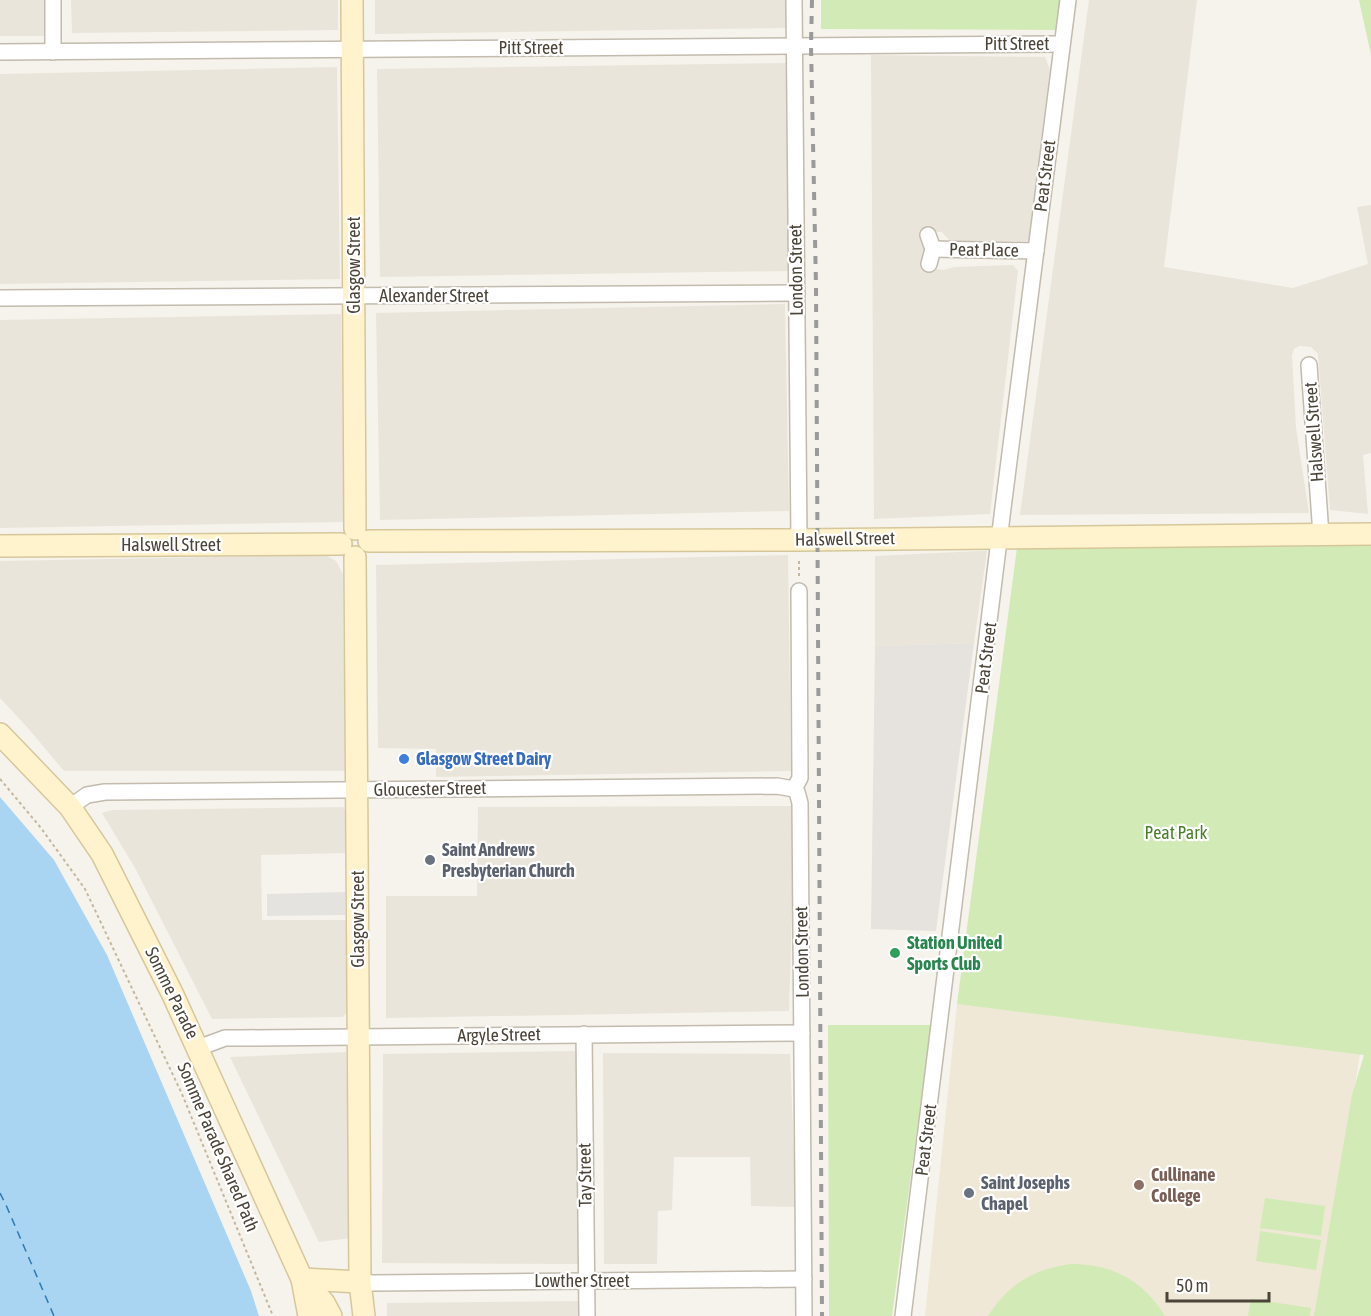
<svg xmlns="http://www.w3.org/2000/svg" width="1371" height="1316" viewBox="0 0 1371 1316" font-family="'Asap Condensed',sans-serif">
<rect width="100%" height="100%" fill="#f6f3ec"/>
<g fill="#eae5da">
<rect x="0" y="0" width="48" height="36"/>
<path d="M71 0H338V30L72 33Z"/>
<path d="M375 0H786L787 28 375 34Z"/>
<path d="M1089 0H1197L1164 267 1293 288 1368 264 1357 207 1371 205V453L1363 455 1368 514 1330 510 1318 354 1311 347 1299 346 1294 349 1292 355 1296 428 1309 513 1020 515Z"/>
<path d="M871 55 1045 57 1050 70 1029 241H950L942 232H928L929 268 944 270 954 267 1013 265 1018 271 990 514 874 519Z"/>
<path d="M787 63 789 271 380 277 377 69Z"/>
<path d="M337 67 340 279 0 284V74Z"/>
<path d="M785 304 789 511 380 520 376 313Z"/>
<path d="M341 314 344 522 0 528V320Z"/>
<path d="M979 551H987L974 643 875 646V556Z"/>
<path d="M325 555 336 561 343 574 345 771H64L27 727 0 698V561Z"/>
<path d="M788 555 791 771 436 777V749L378 748 376 565Z"/>
<path d="M795 806 789 1011 386 1018V896H477L478 807Z"/>
<path d="M343 807 347 814V853L261 855 262 920H347L346 1013 343 1017 212 1019 135 868 102 813 112 810Z"/>
<path d="M578 1051 580 1264 382 1263 383 1054Z"/>
<path d="M346 1052 351 1238 319 1242 230 1057Z"/>
<path d="M603 1053 790 1054 796 1207 751 1206 750 1157H674L672 1210 658 1211 657 1264H604Z"/>
<path d="M578 1301V1316H387V1303Z"/>
</g>
<path fill="#e6e2dd" d="M974 643 936 931 871 929 875 646Z"/>
<path fill="#efe8d6" d="M957 1004 1360 1054 1318 1316H925Z"/>
<g fill="#d2eab5">
<path d="M821 0H1062L1059 30 821 29Z"/>
<path d="M1359 0H1371V55Z"/>
<path d="M1371 538V1316H1314L1352 1095 1364 1055 957 1004 1018 540Z"/>
<path d="M828 1025H931L892 1316H829Z"/>
<path d="M1265 1198 1325 1206 1321 1236 1260 1228Z"/>
<path d="M1260 1231 1321 1240 1316 1270 1256 1261Z"/>
<path d="M1071 1264C1112 1264 1143 1280 1165 1316H988C1009 1284 1033 1269 1071 1264Z"/>
<path d="M1251 1299 1311 1308 1310 1316H1248Z"/>
</g>
<path fill="#e5e3e0" d="M345 892V915L267 916V894Z"/>
<path fill="#a9d4f2" d="M0 797 54 860 107 955 251 1291 259 1316H0Z"/>
<g fill="none" stroke-linecap="round" stroke-linejoin="round">
<path stroke="#2e7ab2" stroke-width="1.5" stroke-dasharray="8 6" stroke-linecap="butt" d="M0 1193 6 1205 54 1316"/>
<defs>
<g id="street">
<path d="M53 0V52"/>
<path d="M794 0 799 540"/>
<path d="M0 52 1062 44"/>
<path d="M928 235 933 249 929 264"/>
<path d="M933 249 1036 251"/>
<path d="M0 298 797 293"/>
<path d="M1309 365 1321 535"/>
<path d="M794 789 797 792 800 803 804 1316"/>
<path d="M794 789 800 778 799 591"/>
<path d="M70 807 87 795 105 792 777 786 794 789"/>
<path d="M584 1034 587 1316"/>
<path d="M198 1048 225 1038H242L802 1033"/>
<path d="M360 1282 373 1283 804 1279"/>
<path d="M903 1316 1003 508 1068 0"/>
</g>
<g id="secondary">
<path d="M352 0 355 529"/>
<path d="M369 541 799 540 1371 534"/>
<path d="M0 546 341 544"/>
<path d="M355 557 360 1282 364 1316"/>
<path d="M0 734 70 807 102 854 173 995 302 1279 309 1316"/>
<path d="M302 1279 360 1282"/>
<path d="M303 1279 324 1303 331 1316"/>
</g>
</defs>
<use href="#street" stroke="#c2bbae" stroke-width="18"/>
<use href="#secondary" stroke="#d6c79b" stroke-width="24"/>
<g stroke="#c4b79f" stroke-width="2" stroke-dasharray="3 3" stroke-linecap="butt">
<path d="M799 576V558"/>
<path d="M0 779 41 828 85 889 182 1094 273 1316"/>
</g>
<use href="#street" stroke="#fff" stroke-width="15"/>
<use href="#secondary" stroke="#fff3cd" stroke-width="21"/>
<path stroke="#9a9a9a" stroke-width="4" stroke-dasharray="8 8" stroke-linecap="butt" d="M812 0 811 45 816 286 822 1316"/>
</g>
<circle fill="#3f7fe0" stroke="#fff" stroke-width="2" cx="404" cy="759" r="6"/>
<g fill="#6b7280" stroke="#fff" stroke-width="2">
<circle cx="430" cy="860" r="6"/>
<circle cx="969" cy="1193" r="6"/>
</g>
<circle fill="#2e9e5b" stroke="#fff" stroke-width="2" cx="895" cy="953" r="6"/>
<circle fill="#8d6e63" stroke="#fff" stroke-width="2" cx="1139" cy="1185" r="6"/>
<g text-anchor="middle" stroke-width="4.5" stroke-linejoin="round" paint-order="stroke">
<g font-size="18" fill="#4b4439" stroke="#fff">
<text x="1017" y="50">Pitt Street</text>
<text x="531" y="54">Pitt Street</text>
<text transform="translate(1045 176) rotate(-83)" y="6">Peat Street</text>
<text transform="translate(984 250) rotate(1)" y="6">Peat Place</text>
<text transform="translate(354 265) rotate(-90)" y="6">Glasgow Street</text>
<text transform="translate(796 270) rotate(-91)" y="6">London Street</text>
<text x="434" y="302">Alexander Street</text>
<text transform="translate(1314 432) rotate(-94)" y="6">Halswell Street</text>
<text transform="translate(845 539) rotate(-1)" y="6">Halswell Street</text>
<text x="171" y="551">Halswell Street</text>
<text transform="translate(986 658) rotate(-83)" y="6">Peat Street</text>
<text transform="translate(430 789) rotate(-1)" y="6">Gloucester Street</text>
<text transform="translate(358 919) rotate(-90)" y="6">Glasgow Street</text>
<text transform="translate(802 952) rotate(-91)" y="6">London Street</text>
<text transform="translate(172 993) rotate(64)" y="6">Somme Parade</text>
<text transform="translate(499 1035) rotate(-1)" y="6">Argyle Street</text>
<text transform="translate(926 1140) rotate(-83)" y="6">Peat Street</text>
<text transform="translate(218 1147) rotate(67)" y="6">Somme Parade Shared Path</text>
<text transform="translate(585 1175) rotate(-91)" y="6">Tay Street</text>
<text x="582" y="1287">Lowther Street</text>
</g>
<g font-size="18" font-weight="bold" fill="#366cbe" stroke="#fff" text-anchor="start">
<text x="416" y="765">Glasgow Street Dairy</text>
</g>
<g font-size="18" fill="#4a7f2a" stroke="#fff">
<text x="1176" y="839">Peat Park</text>
</g>
<g font-size="18" font-weight="bold" fill="#5b616d" stroke="#fff" text-anchor="start">
<text x="442" y="856">Saint Andrews<tspan x="442" dy="21">Presbyterian Church</tspan></text>
<text x="981" y="1189">Saint Josephs<tspan x="981" dy="21">Chapel</tspan></text>
</g>
<g font-size="18" font-weight="bold" fill="#27864d" stroke="#fff" text-anchor="start">
<text x="907" y="949">Station United<tspan x="907" dy="21">Sports Club</tspan></text>
</g>
<g font-size="18" font-weight="bold" fill="#785e54" stroke="#fff" text-anchor="start">
<text x="1151" y="1181">Cullinane<tspan x="1151" dy="21">College</tspan></text>
</g>
</g>
<path d="M1167 1292v9h102v-9" fill="none" stroke="#4b4439" stroke-width="3"/>
<text x="1176" y="1292" font-size="18" fill="#4b4439" stroke="#ffffff" stroke-width="4.5" paint-order="stroke">50 m</text>
</svg>
